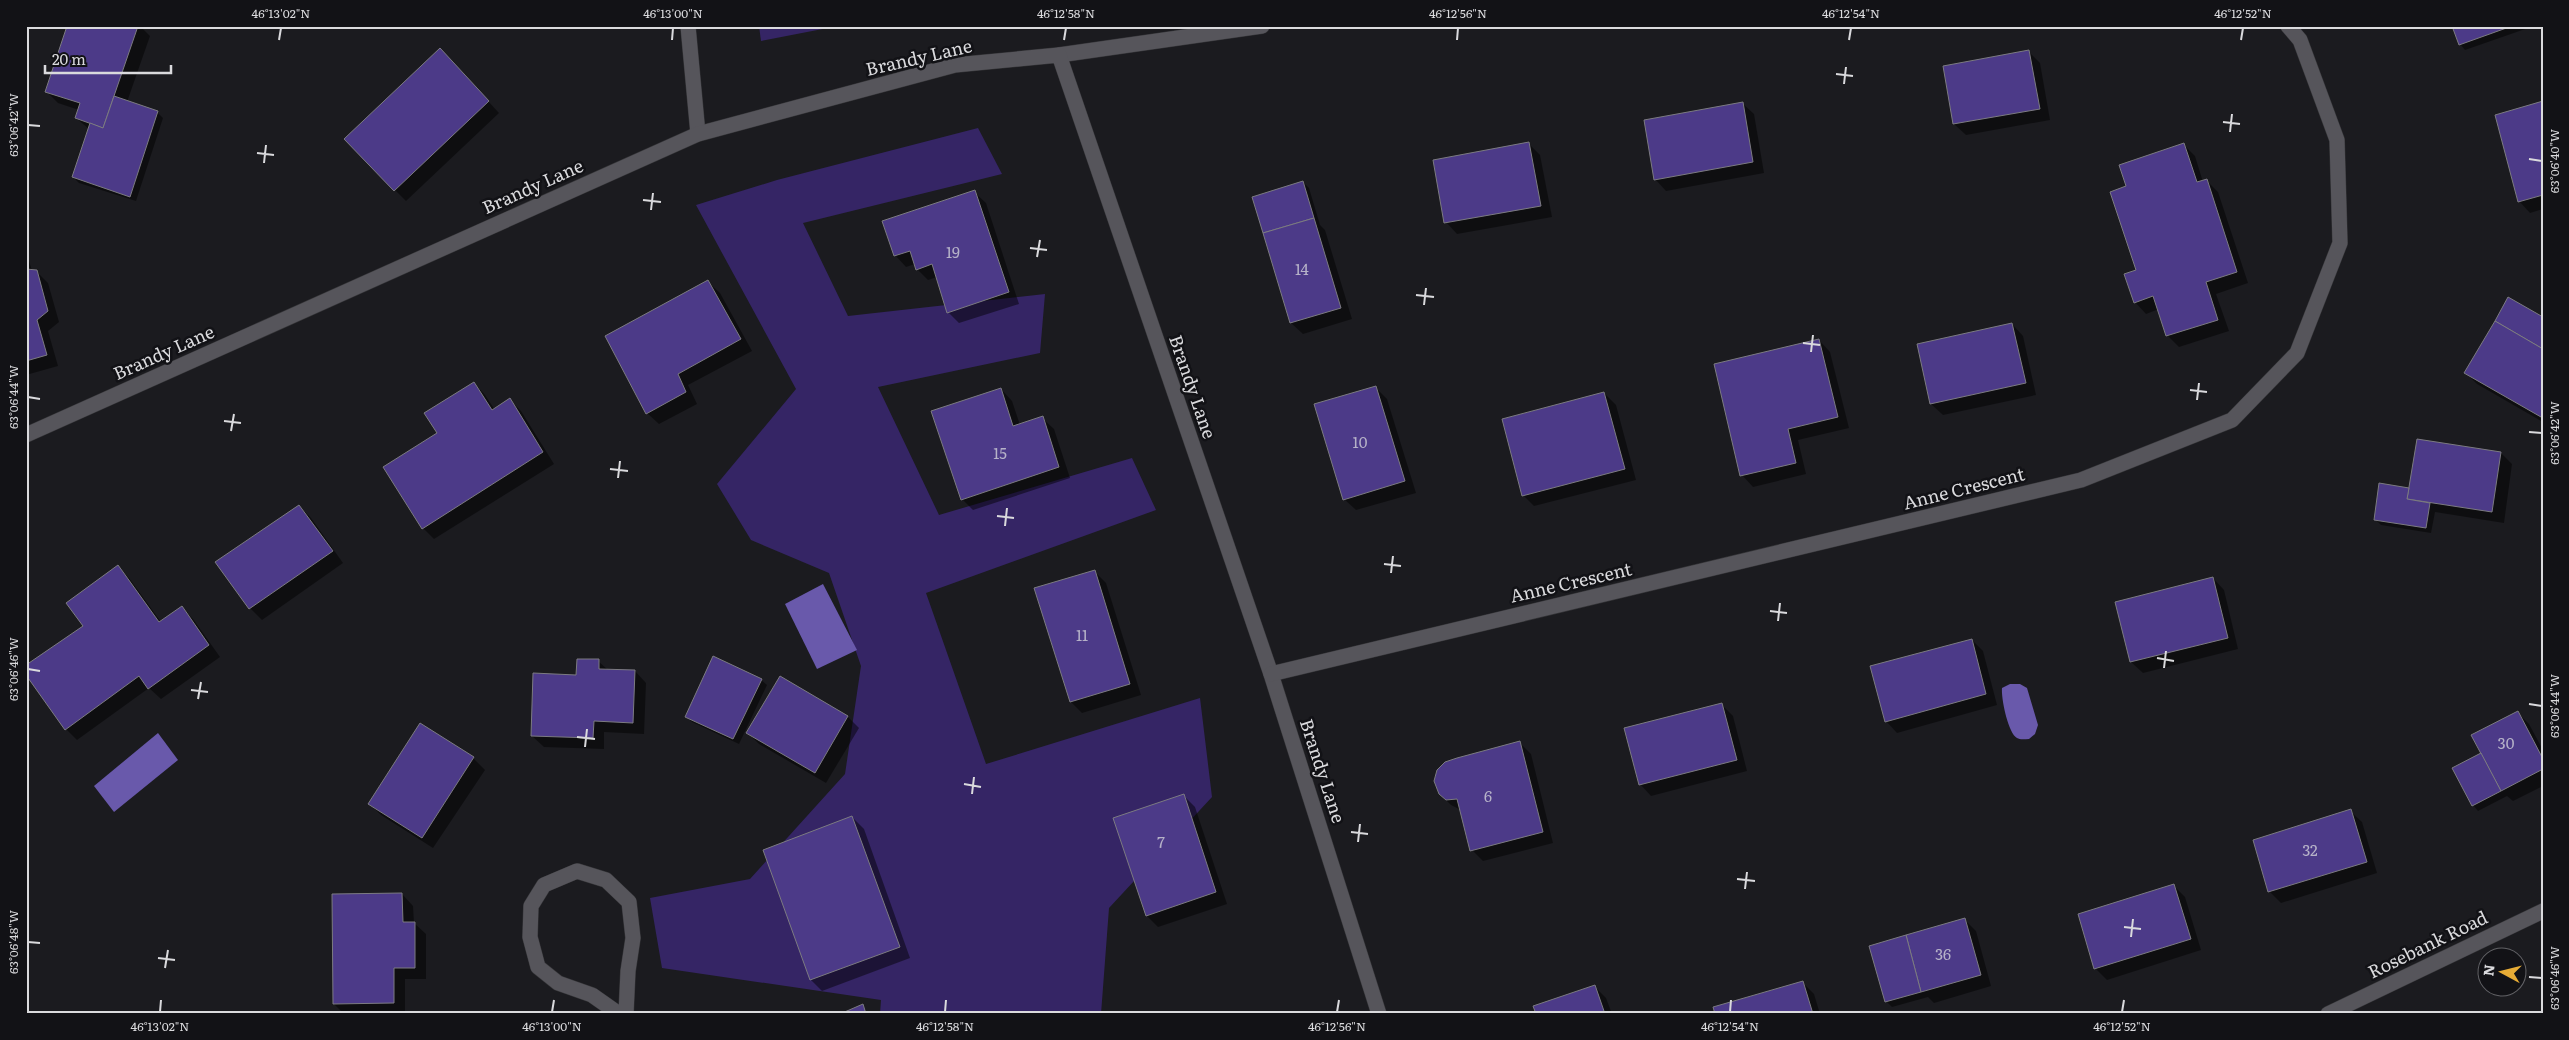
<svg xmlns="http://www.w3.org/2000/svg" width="2569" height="1040" viewBox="0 0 2569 1040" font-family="Literata,serif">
<rect width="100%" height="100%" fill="#1b1b1f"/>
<g fill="#352565">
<path d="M759 26H838L761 41Z"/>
<path d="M978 128 1002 174 803 223 848 316 1045 294 1040 353 878 387 939 515 1132 458 1156 510 926 593 986 764 1200 698 1212 797 1109 908 1101 1014H880L881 1000 662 968 650 898 750 879 845 774 861 666 829 573 751 540 717 484 796 389 696 205 777 180Z"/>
</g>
<g fill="#6959ab">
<path d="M823 584 857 650 817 669 785 604Z"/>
<path d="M2010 684H2020L2027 688 2038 725 2035 734 2029 739C2025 739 2020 740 2017 738 2008 733 2001 698 2002 688Z"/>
<path d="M158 733 178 760 114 812 94 786Z"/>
</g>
<g fill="#0007">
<path d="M68 26H140L150 36 127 102 158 113 163 118 136 201 79 183 73 177 89 129 76 118 79 110 58 103 46 91Z"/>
<path d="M2453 26H2531V27L2465 50 2460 44Z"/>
<path d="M2029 52 2040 63 2050 120 1966 135 1954 124 1944 67Z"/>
<path d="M451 61 499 113 406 201 395 190Z"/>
<path d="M2543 102V209L2530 213 2519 201Z"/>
<path d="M1742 103 1754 114 1764 173 1666 191 1655 179Z"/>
<path d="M1529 144 1540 155 1552 217 1457 234 1446 222Z"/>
<path d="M2184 145 2195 156 2203 182 2207 181 2218 192 2248 283 2216 294 2229 331 2179 347 2168 336 2159 309 2146 314 2135 302 2137 271 2128 187Z"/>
<path d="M1303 182 1309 188 1320 225 1325 230 1352 319 1303 334 1291 323 1254 198Z"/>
<path d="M974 192 986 203 1019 304 959 323 948 312 937 277 928 280 917 269 915 264 906 267 895 255Z"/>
<path d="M26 251 32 271H36L48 283 59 322 48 331 58 366 26 375Z"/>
<path d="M708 282 720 293 752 351 688 385 697 404 659 424 647 413Z"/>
<path d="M2543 319V422L2477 384 2466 373Z"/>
<path d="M2012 324 2023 336 2036 395 1943 415 1931 404 1918 345Z"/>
<path d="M1819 340 1830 352 1849 428 1798 440 1806 474 1753 487 1742 475Z"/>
<path d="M474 383 485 395 495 410 510 400 521 411 554 464 434 539 423 528 439 433Z"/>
<path d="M1375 387 1387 399 1416 493 1356 510 1344 499Z"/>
<path d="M1001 389 1012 401 1020 425 1042 418 1054 429 1070 478 973 510 962 499Z"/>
<path d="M1604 393 1616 405 1636 480 1534 506 1523 495Z"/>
<path d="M2501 453 2512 464 2504 523 2435 512 2431 533 2381 525 2376 520 2410 489Z"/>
<path d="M299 506 311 518 343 563 262 620 250 608 217 562Z"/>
<path d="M118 567 129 578 161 622 182 608 193 619 220 657 161 699 149 688 77 740 66 729 84 626Z"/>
<path d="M1095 572 1106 583 1141 695 1082 713 1071 702 1036 589Z"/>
<path d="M2213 578 2224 590 2238 649 2143 673 2131 662 2116 603Z"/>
<path d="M1972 640 1983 651 1997 705 1897 733 1886 721Z"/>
<path d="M598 661 608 670 635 671 646 683 644 734 604 732V749L544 747 532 736 577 676Z"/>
<path d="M780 677 848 717 859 728 826 783 759 744 748 733Z"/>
<path d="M761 680 767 685 739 744 692 722 687 717Z"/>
<path d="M1721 704 1733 716 1747 771 1651 796 1640 784Z"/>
<path d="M2518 713 2529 724 2543 750V786L2513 801 2507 796 2478 811 2473 805Z"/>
<path d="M421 724 473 758 485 770 433 848 381 815 370 804Z"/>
<path d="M1520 743 1531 754 1553 843 1483 861 1472 850 1461 810 1451 805 1440 794Z"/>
<path d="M1184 796 1195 807 1227 904 1158 927 1147 916Z"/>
<path d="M2350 811 2362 822 2377 873 2281 903 2270 892 2255 841Z"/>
<path d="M852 817 864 829 910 958 822 991 811 980Z"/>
<path d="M2174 886 2185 897 2201 950 2107 980 2096 969 2079 915Z"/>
<path d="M402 894 413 906 414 923 426 934V979H405V1014H344L334 1004Z"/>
<path d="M1965 920 1976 931 1991 986 1934 1003 1928 997 1892 1007 1886 1001Z"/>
<path d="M1803 983 1814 994 1820 1014H1716Z"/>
<path d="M1595 987 1606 998 1612 1014H1537Z"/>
</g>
<g fill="#4c3a88" stroke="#7c7b81">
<path d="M67 26H138L103 128 75 118 80 103 45 92Z"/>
<path d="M2452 26H2512L2459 45Z"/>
<path d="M440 48 489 101 394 191 344 139Z"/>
<path d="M2029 50 2040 109 1953 124 1943 66Z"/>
<path d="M114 96 158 111 130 197 72 177 90 123 103 128Z"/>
<path d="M2543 101V195L2518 202 2495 115Z"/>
<path d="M1743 102 1753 162 1654 180 1644 120Z"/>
<path d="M1529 142 1541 206 1444 223 1433 160Z"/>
<path d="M2184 143 2197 182 2207 179 2237 272 2206 282 2218 320 2166 336 2153 296 2134 303 2124 274 2136 270 2110 192 2126 186 2119 165Z"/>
<path d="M1303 181 1314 218 1263 233 1252 197Z"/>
<path d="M975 190 1009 292 947 313 932 264 916 270 910 251 894 256 882 221Z"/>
<path d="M1314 218 1341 308 1290 323 1263 233Z"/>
<path d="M26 269 37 270 48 311 37 320 47 355 26 361Z"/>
<path d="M708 280 741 339 678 374 686 392 646 414 605 336Z"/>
<path d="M2508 297 2543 317V349L2495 321Z"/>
<path d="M2495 321 2543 349V414L2541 417 2464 373Z"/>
<path d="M2012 323 2026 383 1930 404 1917 344Z"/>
<path d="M1819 339 1838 417 1788 429 1796 463 1740 476 1714 364Z"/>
<path d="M474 382 492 410 510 398 543 452 422 529 383 467 437 433 424 413Z"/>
<path d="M1376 386 1405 481 1343 500 1314 404Z"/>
<path d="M1001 388 1013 426 1043 416 1059 467 961 500 931 411Z"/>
<path d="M1604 392 1625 469 1522 496 1502 419Z"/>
<path d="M2417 439 2501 452 2492 512 2407 499Z"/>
<path d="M2379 483 2409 488 2407 499 2430 503 2426 528 2374 520Z"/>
<path d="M299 505 333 551 249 609 215 562Z"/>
<path d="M118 565 159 622 182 606 209 645 148 689 139 676 65 730 26 675V665L83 626 66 603Z"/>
<path d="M1095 570 1130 684 1070 702 1034 588Z"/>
<path d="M2213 577 2228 638 2130 662 2115 602Z"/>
<path d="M1972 639 1986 694 1885 722 1870 666Z"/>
<path d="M713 656 762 679 733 739 685 717Z"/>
<path d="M577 659H599V669L635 670 633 723 594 721 593 738 531 736 533 673 576 675Z"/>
<path d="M780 676 848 716 815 773 746 733Z"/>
<path d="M1722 703 1737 760 1639 785 1624 728Z"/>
<path d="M2518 711 2543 759V769L2501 791 2471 735Z"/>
<path d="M420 723 474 757 422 838 368 804Z"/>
<path d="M1520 741 1543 832 1470 851 1457 799 1446 800 1439 794 1434 781 1437 770 1445 762 1457 758Z"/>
<path d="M2481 753 2501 791 2472 806 2452 768Z"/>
<path d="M1184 794 1216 892 1146 916 1113 818Z"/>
<path d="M2351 809 2367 862 2268 892 2253 840Z"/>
<path d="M852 816 900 947 810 980 763 850Z"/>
<path d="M2174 884 2191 939 2094 969 2078 914Z"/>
<path d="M402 893 403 922H415V968H394V1003L333 1004 332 894Z"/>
<path d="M1965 918 1981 975 1921 992 1906 935Z"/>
<path d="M1906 935 1921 992 1885 1002 1869 946Z"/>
<path d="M1803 981 1813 1014H1715L1713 1007Z"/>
<path d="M1595 985 1605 1014H1536L1533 1006Z"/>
<path d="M863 1004 866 1014H840Z"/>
</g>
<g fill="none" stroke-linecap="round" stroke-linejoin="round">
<defs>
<g id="street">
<path d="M688 26 698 134"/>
<path d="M1059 55 1262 26"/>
<path d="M26 435 698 134 955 65 1059 55 1271 674 1379 1014"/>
<path d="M1271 674 2081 480 2232 420 2297 353 2340 243 2337 140 2300 40 2288 26"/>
<path d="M619 1014 592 995 558 983 538 967 530 937 531 906 544 885 577 871 606 880 629 902 633 938 628 971 626 1014"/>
<path d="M2328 1014 2543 911"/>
</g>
</defs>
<use href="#street" stroke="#353538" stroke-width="16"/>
<use href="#street" stroke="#56555b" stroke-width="15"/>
</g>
<path fill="none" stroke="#dadadd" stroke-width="2" d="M279 40 281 28M672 40 673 28M1064 40 1066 28M1457 40 1458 28M1849 40 1851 28M2241 40 2243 28M1836 74 1853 76M1844 84 1846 67M2223 122 2240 124M28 125 40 126M2230 132 2232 114M257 153 274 155M2529 159 2542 161M264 163 266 145M643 200 661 202M651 210 653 193M1030 248 1047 250M1037 257 1040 240M1416 295 1434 297M1424 305 1426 288M1803 343 1820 345M1811 352 1813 335M2190 390 2207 392M28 397 40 399M2197 400 2199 383M224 421 241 423M231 431 234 414M2529 432 2542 433M610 469 628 471M618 478 620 461M997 516 1014 518M1005 526 1007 508M1384 564 1401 566M1391 573 1393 556M1770 611 1787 613M1778 621 1780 603M2157 658 2174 661M2164 668 2166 651M28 669 40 671M191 690 208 692M198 699 201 682M2529 704 2542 706M577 737 595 739M585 747 587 729M964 784 981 787M972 794 974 777M1351 832 1368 834M1358 842 1360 824M1737 879 1755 881M1745 889 1747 872M2124 927 2141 929M2131 937 2133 919M28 942 40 943M158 958 175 960M165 968 168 950M2529 977 2542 978M160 1012 161 1000M552 1012 554 1000M945 1012 946 1000M1337 1012 1339 1000M1730 1012 1731 1000M2122 1012 2124 1000"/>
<g text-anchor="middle" stroke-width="5" stroke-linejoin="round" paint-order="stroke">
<g font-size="15" fill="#b6b2c8">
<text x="953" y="258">19</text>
<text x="1302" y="275">14</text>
<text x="1360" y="448">10</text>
<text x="1000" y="459">15</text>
<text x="1082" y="641">11</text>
<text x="2506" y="749">30</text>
<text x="1488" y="802">6</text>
<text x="1161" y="848">7</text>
<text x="2310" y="856">32</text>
<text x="1943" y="960">36</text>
</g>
<g font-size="18" fill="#dadadd" stroke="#121216">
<text transform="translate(919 58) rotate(-13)" y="6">Brandy Lane</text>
<text transform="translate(533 187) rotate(-24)" y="6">Brandy Lane</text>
<text transform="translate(164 353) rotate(-24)" y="6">Brandy Lane</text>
<text transform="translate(1192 387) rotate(71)" y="6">Brandy Lane</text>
<text transform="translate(1964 489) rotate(-14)" y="6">Anne Crescent</text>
<text transform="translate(1571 583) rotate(-13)" y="6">Anne Crescent</text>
<text transform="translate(1322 771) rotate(72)" y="6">Brandy Lane</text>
<text transform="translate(2428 945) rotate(-26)" y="6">Rosebank Road</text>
</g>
</g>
<rect width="2569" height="1040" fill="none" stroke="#121216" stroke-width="55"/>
<g transform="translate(2502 972) rotate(277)"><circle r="24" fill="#121216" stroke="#626266"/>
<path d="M0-4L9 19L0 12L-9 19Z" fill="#e7ac36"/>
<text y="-8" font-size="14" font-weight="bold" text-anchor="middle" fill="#dadadd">N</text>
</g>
<path d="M45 65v8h126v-8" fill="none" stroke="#dadadd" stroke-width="2.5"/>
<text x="52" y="65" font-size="15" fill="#dadadd" stroke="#121216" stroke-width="4" paint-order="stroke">20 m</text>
<rect x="28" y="28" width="2514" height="984" fill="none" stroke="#dadadd" stroke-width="2"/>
<g font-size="12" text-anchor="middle" fill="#dadadd">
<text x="281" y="18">46°13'02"N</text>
<text x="673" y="18">46°13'00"N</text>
<text x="1066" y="18">46°12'58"N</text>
<text x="1458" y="18">46°12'56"N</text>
<text x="1851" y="18">46°12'54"N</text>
<text x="2243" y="18">46°12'52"N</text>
<text transform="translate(14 125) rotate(-90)" y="4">63°06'42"W</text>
<text transform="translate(2555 161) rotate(-90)" y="4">63°06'40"W</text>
<text transform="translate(14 397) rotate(-90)" y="4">63°06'44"W</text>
<text transform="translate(2555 433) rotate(-90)" y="4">63°06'42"W</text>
<text transform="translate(14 669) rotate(-90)" y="4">63°06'46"W</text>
<text transform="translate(2555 706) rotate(-90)" y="4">63°06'44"W</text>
<text transform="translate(14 942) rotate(-90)" y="4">63°06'48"W</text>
<text transform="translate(2555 978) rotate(-90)" y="4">63°06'46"W</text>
<text x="160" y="1031">46°13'02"N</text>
<text x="552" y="1031">46°13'00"N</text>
<text x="945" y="1031">46°12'58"N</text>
<text x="1337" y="1031">46°12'56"N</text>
<text x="1730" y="1031">46°12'54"N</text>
<text x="2122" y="1031">46°12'52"N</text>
</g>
</svg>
